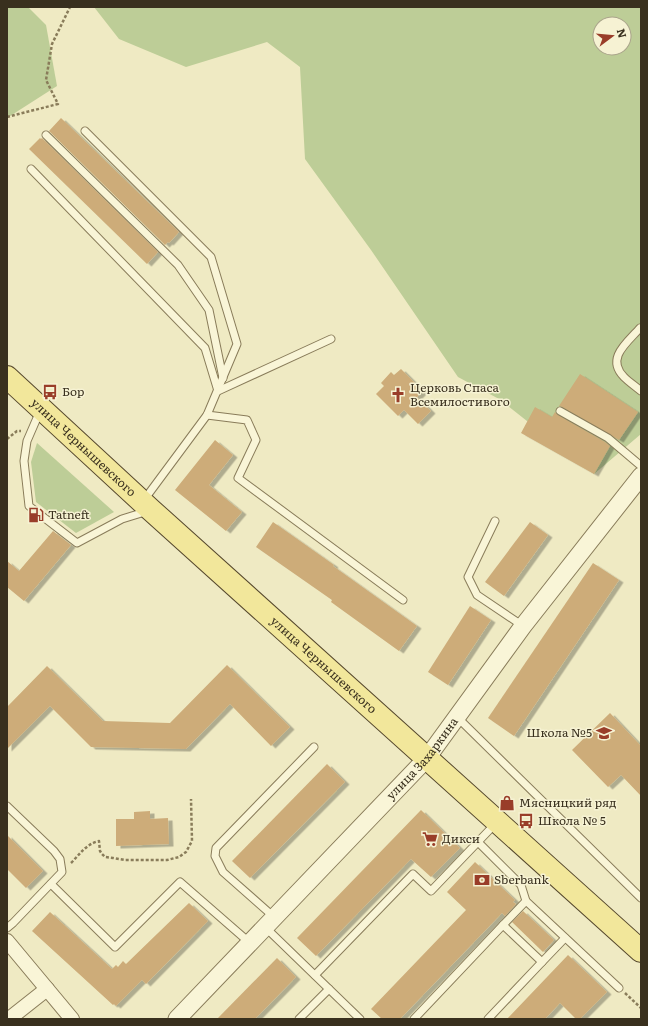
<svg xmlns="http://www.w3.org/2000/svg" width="648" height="1026" viewBox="0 0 648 1026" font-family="Literata,serif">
<defs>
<filter id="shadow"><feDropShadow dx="4.5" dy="2.5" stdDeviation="0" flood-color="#0004"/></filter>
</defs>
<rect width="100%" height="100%" fill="#efeac3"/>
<g fill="#bdcd97" fill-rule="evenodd">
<path d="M7 7H28L46 25 57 86 7 118Z"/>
<path d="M94 7H641V434L594 474 499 399 458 377 371 250 305 159 300 67 267 42 186 67 119 39ZM600 24H624V48H600Z"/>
<path d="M37 443 114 512 76 533 36 502 31 462Z"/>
</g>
<g fill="#cdac79" filter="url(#shadow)">
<path d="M61 118 179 232 169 243 168 242 165 245 49 131Z"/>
<path d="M40 138 41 139 42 138 158 252 147 264 29 149Z"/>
<path d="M401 369 423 391 417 397 431 411 418 424 404 410 398 416 376 394 384 386 381 383 391 372 394 375Z"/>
<path d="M580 374 638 412 619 440 562 407 559 406Z"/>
<path d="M535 407 552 417 555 412 558 415 605 442 610 446 594 474 521 433Z"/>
<path d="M215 440 233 455 209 485 242 512 226 531 175 490Z"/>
<path d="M273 522 334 565 333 566 417 626 399 651 331 602 332 600 256 547Z"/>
<path d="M530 522 548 535 504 596 485 582Z"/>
<path d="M53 531 71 545 24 601 7 587V561L19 571Z"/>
<path d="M593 563 619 580 514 736 488 718Z"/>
<path d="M470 606 491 620 448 685 428 672Z"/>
<path d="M227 665 290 727 271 746 230 704 186 749 91 747 50 706 7 749V707L47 666 103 721 170 723Z"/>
<path d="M610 713 641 746V796L621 775 608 787 572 750Z"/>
<path d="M327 764 345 782 250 878 232 861Z"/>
<path d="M421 810 460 848 431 877 411 859 316 956 297 938Z"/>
<path d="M150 811V819L168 818 169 844 116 846V819H134V812Z"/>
<path d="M7 835 43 871 26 888 7 869Z"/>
<path d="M475 862 515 900 513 902 516 904 505 916 502 913 400 1019H382L371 1009 466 910 447 892Z"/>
<path d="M189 903 208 921 146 984 142 980 116 1006 114 1004 113 1005 32 931 50 912 112 969 116 965 118 967 123 961 126 964Z"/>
<path d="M523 911 554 940 543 952 512 922Z"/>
<path d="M568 955 607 992 580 1019H576L560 1003 545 1019H507Z"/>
<path d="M277 958 296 977 255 1019H217Z"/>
</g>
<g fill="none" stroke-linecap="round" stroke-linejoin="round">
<defs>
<g id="service">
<path d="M85 131 211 257 237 344 207 415 144 500"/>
<path d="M46 135 178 265 209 310 223 378"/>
<path d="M31 169 205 348 218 391 331 339"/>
<path d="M640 328C628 342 605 358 624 377 629 382 635 386 641 391"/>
<path d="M40 411 27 441 24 461 29 506 77 543 122 519 148 511"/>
<path d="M560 411 608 438 641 466"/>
<path d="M207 415 247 420 256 440 238 478 403 600"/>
<path d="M495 521 468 577 477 595 523 626"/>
<path d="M457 717 641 898"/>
<path d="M7 806 54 851 60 859 62 872 13 923 7 928"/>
<path d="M478 842 521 885 526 901 619 988"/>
<path d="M51 884 115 947 180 882 250 943"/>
<path d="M274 917 223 872 215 856 216 848 314 747"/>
<path d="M503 925 526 901"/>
<path d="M265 927 360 1019"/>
<path d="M542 962 565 938"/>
<path d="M315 975 413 874 431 891 496 823"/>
<path d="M299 1019 329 989"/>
<path d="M414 1019 503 925 542 962 488 1019"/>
</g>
<g id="minor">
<path d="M7 941 72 1019"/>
<path d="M9 1019 47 989"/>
</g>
<g id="tertiary">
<path id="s1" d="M177 1019 427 758 523 626 641 476"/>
</g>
<g id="primary">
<path id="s2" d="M7 377 151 510 641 951"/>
</g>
</defs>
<use href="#service" stroke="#897c5a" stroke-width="9"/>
<use href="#minor" stroke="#897c5a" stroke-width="16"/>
<use href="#tertiary" stroke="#897c5a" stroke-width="19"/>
<use href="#primary" stroke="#57492e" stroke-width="24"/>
<g stroke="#897c5a" stroke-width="2.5" stroke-dasharray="3 2" stroke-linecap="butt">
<path d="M7 117 58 104 46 80 52 44 70 7"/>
<path d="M7 439 17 431H21"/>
<path d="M71 863C80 854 86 844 99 841L100 851 102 854 105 857 113 858 125 860H167L179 857 186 852 192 841 191 799"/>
<path d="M625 993 641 1008"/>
</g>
<use href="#service" stroke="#f9f5d7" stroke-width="7"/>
<use href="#minor" stroke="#f9f5d7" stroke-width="14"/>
<use href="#tertiary" stroke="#f9f5d7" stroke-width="17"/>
<use href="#primary" stroke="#f2e79b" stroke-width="22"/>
</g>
<defs>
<symbol id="bus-bare" viewBox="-9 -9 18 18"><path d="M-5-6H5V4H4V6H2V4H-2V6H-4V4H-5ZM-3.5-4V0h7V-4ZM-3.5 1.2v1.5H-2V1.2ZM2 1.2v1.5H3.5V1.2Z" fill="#993d29" stroke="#f6f2d3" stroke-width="2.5" paint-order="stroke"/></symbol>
<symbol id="church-bare" viewBox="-9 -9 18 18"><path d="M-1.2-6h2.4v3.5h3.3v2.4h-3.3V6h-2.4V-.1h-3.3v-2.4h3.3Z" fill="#993d29" stroke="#f6f2d3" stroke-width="2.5" paint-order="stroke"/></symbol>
<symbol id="fuel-bare" viewBox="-9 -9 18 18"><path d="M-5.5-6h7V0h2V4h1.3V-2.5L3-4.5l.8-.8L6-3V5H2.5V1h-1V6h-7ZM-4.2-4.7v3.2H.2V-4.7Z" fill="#993d29" stroke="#f6f2d3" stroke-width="2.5" paint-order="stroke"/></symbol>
<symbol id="school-bare" viewBox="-9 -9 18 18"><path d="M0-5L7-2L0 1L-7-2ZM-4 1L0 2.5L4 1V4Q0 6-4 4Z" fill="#993d29" stroke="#f6f2d3" stroke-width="2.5" paint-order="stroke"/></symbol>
<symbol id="shop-bare" viewBox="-9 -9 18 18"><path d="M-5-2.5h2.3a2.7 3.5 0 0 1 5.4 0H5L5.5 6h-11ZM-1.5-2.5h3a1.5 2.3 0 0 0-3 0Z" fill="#993d29" stroke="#f6f2d3" stroke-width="2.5" paint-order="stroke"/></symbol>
<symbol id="supermarket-bare" viewBox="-9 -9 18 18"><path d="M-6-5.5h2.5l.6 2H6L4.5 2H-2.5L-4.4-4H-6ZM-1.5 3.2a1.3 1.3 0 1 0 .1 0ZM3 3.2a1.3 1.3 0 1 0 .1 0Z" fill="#993d29" stroke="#f6f2d3" stroke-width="2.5" paint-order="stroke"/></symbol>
<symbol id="bank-bare" viewBox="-9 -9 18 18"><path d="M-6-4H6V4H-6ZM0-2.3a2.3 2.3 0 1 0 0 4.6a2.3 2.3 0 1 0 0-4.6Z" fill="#993d29" stroke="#f6f2d3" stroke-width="2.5" paint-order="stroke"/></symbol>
</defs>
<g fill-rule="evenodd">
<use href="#bus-bare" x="39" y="381" width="22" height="22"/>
<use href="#church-bare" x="387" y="384" width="22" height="22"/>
<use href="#fuel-bare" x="25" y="504" width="22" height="22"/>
<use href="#school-bare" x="593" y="722" width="22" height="22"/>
<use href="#shop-bare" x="496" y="792" width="22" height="22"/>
<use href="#bus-bare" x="515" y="810" width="22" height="22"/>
<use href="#supermarket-bare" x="419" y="828" width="22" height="22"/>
<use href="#bank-bare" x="471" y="869" width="22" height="22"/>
</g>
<g text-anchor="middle" stroke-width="3" stroke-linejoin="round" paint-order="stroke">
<g font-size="12" fill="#39301e" stroke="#f6f2d3" text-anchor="start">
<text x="410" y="392">Церковь Спаса<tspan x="410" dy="14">Всемилостивого</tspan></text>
<text x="62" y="396">Бор</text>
<text x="48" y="519">Tatneft</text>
<text x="592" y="737" text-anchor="end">Школа №5</text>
<text x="519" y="807">Мясницкий ряд</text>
<text x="538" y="825">Школа № 5</text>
<text x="442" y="843">Дикси</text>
<text x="494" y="884">Sberbank</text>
</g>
<g font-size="12" fill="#39301e" stroke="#f6f2d3">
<text dy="4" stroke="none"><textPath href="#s2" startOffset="104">улица Чернышевского</textPath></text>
<text dy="4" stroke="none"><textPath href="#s2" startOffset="428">улица Чернышевского</textPath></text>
<text dy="4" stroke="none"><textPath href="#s1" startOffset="358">улица Захаркина</textPath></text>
</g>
</g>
<rect width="648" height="1026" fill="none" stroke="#39301e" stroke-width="16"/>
<g transform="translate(612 36) rotate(74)"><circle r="19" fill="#f6f2d3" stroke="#aaa48b"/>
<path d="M0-3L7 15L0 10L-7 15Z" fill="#993d29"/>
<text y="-6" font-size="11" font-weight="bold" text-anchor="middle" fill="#39301e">N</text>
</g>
</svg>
